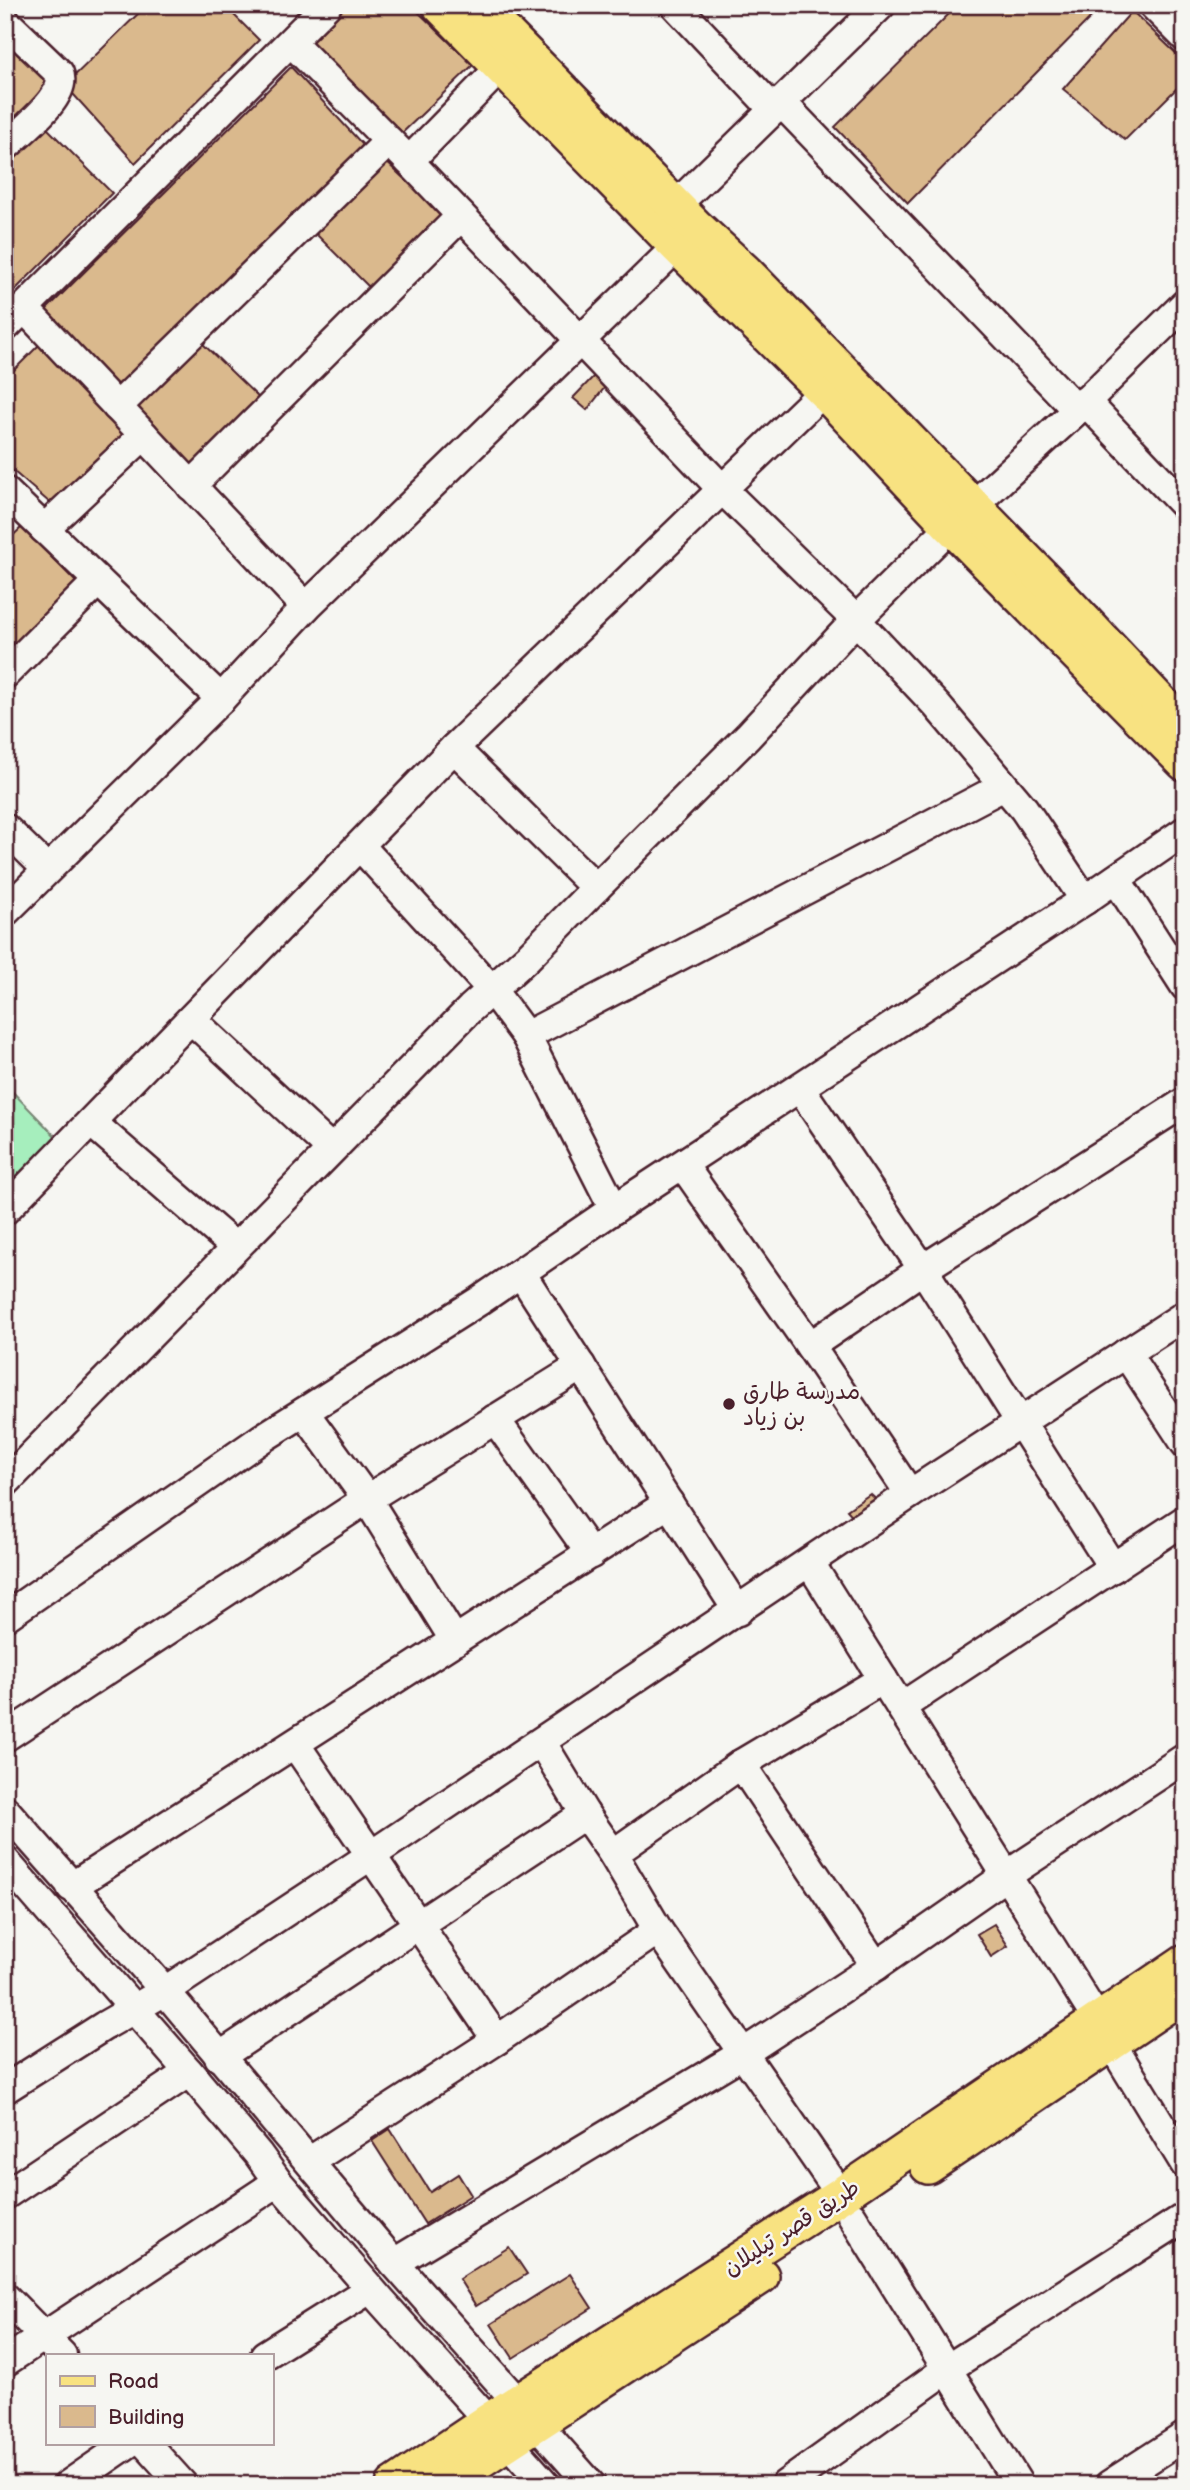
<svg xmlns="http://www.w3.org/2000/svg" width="1190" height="2490" viewBox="0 0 1190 2490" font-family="'Balsamiq Sans','Playpen Sans Arabic',sans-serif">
<rect width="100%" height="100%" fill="#f6f6f2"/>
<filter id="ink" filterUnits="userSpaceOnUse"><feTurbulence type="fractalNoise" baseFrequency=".0143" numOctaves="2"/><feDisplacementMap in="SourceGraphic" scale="14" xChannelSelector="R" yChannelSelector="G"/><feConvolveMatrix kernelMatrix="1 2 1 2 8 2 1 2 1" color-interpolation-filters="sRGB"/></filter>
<g filter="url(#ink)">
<path fill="#a6eebd" stroke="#788674" stroke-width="2" d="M5 1084 64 1145 5 1200Z"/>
<g fill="#dab98d" stroke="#4a1f2b" stroke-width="2">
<path d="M147 5H224L259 40 135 163 65 85Z"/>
<path d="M347 5H411L473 65 399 136 309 43Z"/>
<path d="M958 5H1103L908 203 835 127Z"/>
<path d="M1132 11 1185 62V80L1125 140 1063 89Z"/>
<path d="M5 41 53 83 5 129Z"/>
<path d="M291 67 363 145 115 393 45 311Z"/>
<path d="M40 121 112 193 5 300V157Z"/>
<path d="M383 159 444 216 375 293 311 229Z"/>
<path d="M201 342 261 400 190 471 132 412Z"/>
<path d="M39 345 132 437 58 510 5 464V379Z"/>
<path d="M594 376 605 387 587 410 573 398Z"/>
<path d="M22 527 80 586 11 655 5 650V543Z"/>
<path d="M870 1494 879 1502 856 1520 847 1510Z"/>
<path d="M994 1924 1008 1946 991 1957 977 1934Z"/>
<path d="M390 2129 430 2192 458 2174 471 2195 425 2224 372 2141Z"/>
<path d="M509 2247 527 2274 476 2306 459 2279Z"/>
<path d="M570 2274 592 2308 513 2358 491 2324Z"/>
</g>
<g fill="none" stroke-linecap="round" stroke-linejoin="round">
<defs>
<g id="minor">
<path d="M675 5 774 110"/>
<path d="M1153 5 1185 37"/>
<path d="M5 21 59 73C69 96 21 131 5 147"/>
<path d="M291 42 409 161 723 490 856 620 937 706 1024 809 1085 900"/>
<path d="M781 102 1077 410"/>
<path d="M409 161 501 67"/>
<path d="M675 206 881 5"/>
<path d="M24 308 306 607"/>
<path d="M5 327 327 5"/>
<path d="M1085 401 1185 506"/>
<path d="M117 407 389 141"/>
<path d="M191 486 461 216"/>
<path d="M5 491 221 699"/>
<path d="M44 529 144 435"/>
<path d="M5 674 98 581"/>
<path d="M454 748 596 888"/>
<path d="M5 828 47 869"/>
<path d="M360 846 492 990 526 1036 614 1209"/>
<path d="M1116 879 1185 986"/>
<path d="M5 912 221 699 306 607 692 232"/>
<path d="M191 1019 331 1149"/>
<path d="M526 1036 1004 786"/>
<path d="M800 1088 923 1269 1113 1568"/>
<path d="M91 1122 235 1247"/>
<path d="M683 1165 810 1346 910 1494"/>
<path d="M5 1210 454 748 824 391"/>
<path d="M521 1273 738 1611"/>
<path d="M810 1346 923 1269 1185 1102"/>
<path d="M1126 1353 1185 1443"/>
<path d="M304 1412 367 1499 455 1641"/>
<path d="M495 1419 591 1554"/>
<path d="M5 1483 471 1008 528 957 596 888 748 736 856 620 951 526 1077 410 1185 304"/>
<path d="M810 1563 1098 2021"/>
<path d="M5 1617 261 1439 479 1301 614 1209 1085 900 1185 831"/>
<path d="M901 1707 1185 1520"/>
<path d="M5 1737 367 1499 581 1366"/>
<path d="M542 1743 585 1814 613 1854 658 1930 841 2195"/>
<path d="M295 1744 497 2040"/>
<path d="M741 1764 876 1966"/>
<path d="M5 1810 165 1991 394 2263 591 2485"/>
<path d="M613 1854 741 1764 883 1679"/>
<path d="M5 1861 189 2072 258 2154 278 2182 381 2301 546 2485"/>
<path d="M71 1887 669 1503"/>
<path d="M1111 2043 1185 2164"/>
<path d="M219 2057 585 1814"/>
<path d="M5 2089 104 2026 165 1991 370 1856 910 1494 1185 1315"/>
<path d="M310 2161 497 2040 658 1930"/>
<path d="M5 2195 189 2072"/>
<path d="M852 2216 1019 2485"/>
<path d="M394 2263 742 2054 876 1966 1007 1875 1185 1758"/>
<path d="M5 2297 62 2355"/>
<path d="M265 2355 370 2289"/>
<path d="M5 2362 278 2182"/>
<path d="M145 2443 183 2485"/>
<path d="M68 2485 129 2443"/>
<path d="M785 2485 947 2369 1185 2217"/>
<path d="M1109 2485 1185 2436"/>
</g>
<g id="major">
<path d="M440 5 677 246 824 391 951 526 1185 763"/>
<path d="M478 5 696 227 745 272 1049 584 1178 721"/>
<path d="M928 2166 1185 1993"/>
<path d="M394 2485 489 2421 841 2195 1185 1962"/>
<path d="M442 2485 761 2276"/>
</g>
</defs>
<use href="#minor" stroke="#4a1f2b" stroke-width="33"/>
<use href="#major" stroke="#4a1f2b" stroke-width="40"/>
<use href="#minor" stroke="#f6f6f2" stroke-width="28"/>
<use href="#major" stroke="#f8e281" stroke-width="35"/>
</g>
</g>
<circle fill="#4a1f2b" stroke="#f6f6f2" stroke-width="2.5" cx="729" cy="1404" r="7"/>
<g text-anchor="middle" stroke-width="5" stroke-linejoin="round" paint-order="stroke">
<g font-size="23" fill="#4a1f2b" stroke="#f6f6f2" text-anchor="start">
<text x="743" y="1399">مدرسة طارق<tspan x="743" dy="26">بن زياد</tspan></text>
</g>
<g font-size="23" fill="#4a1f2b" stroke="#f6f6f2">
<text transform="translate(791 2227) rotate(-33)" y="8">طريق قصر تيليلان</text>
</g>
</g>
<rect width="1190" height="2490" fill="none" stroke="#f6f6f2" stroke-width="28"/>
<rect x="14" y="14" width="1162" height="2462" fill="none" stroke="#4a1f2b" stroke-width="2.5" filter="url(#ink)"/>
<rect x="46" y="2354" width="228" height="91" fill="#f6f6f2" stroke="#b1a0a2" stroke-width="2"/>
<rect x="60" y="2376" width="35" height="10" fill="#f8e281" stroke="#b1a0a2" stroke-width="2"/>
<text x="108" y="2388" font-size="21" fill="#4a1f2b">Road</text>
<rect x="60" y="2406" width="35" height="21" fill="#dab98d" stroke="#b1a0a2" stroke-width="2"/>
<text x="108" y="2424" font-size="21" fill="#4a1f2b">Building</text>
</svg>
